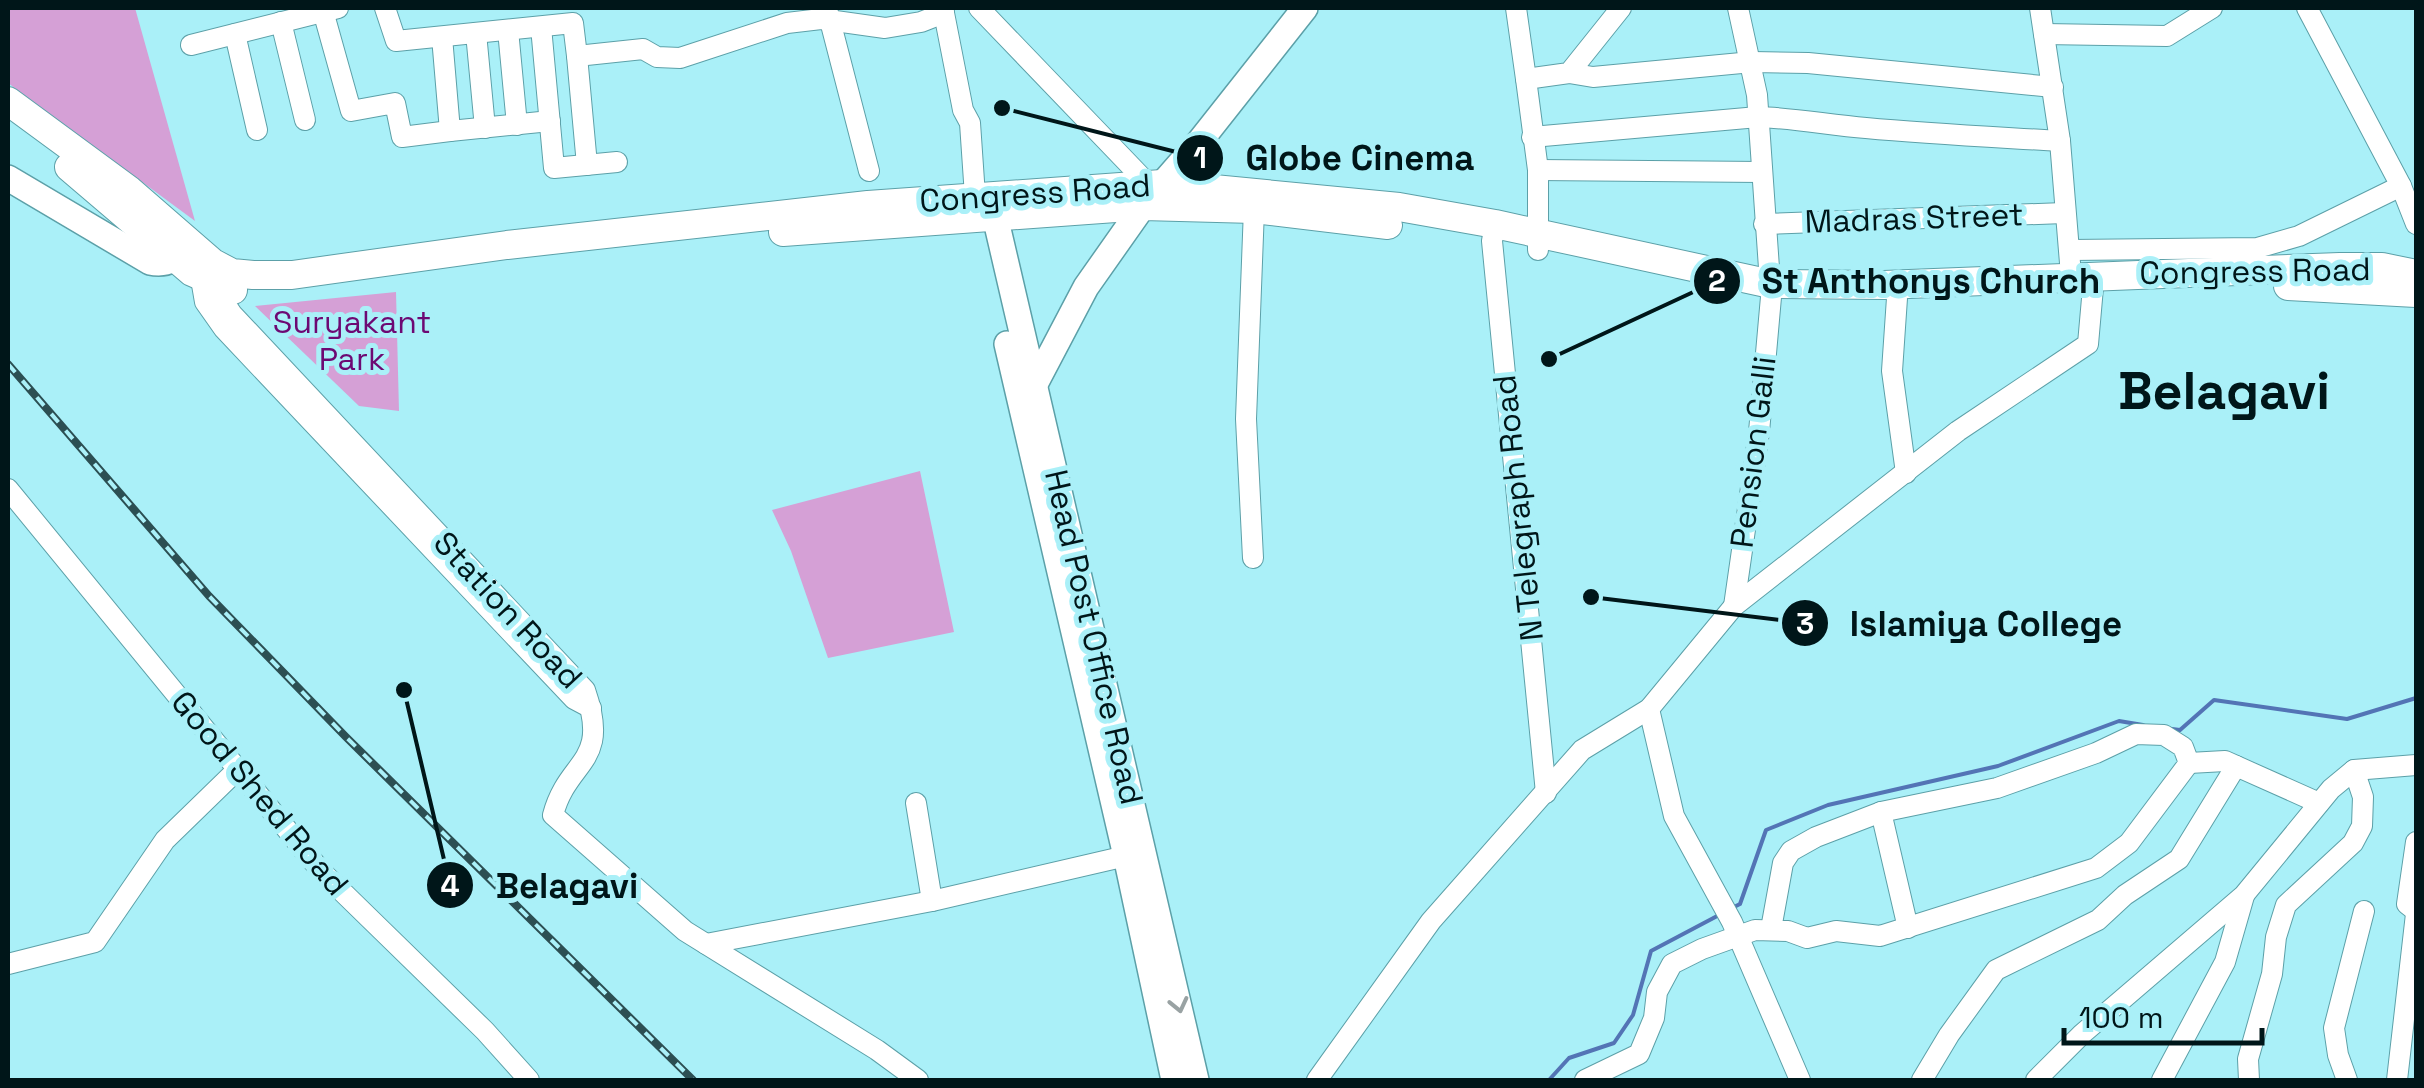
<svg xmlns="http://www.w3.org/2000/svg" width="2424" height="1088" viewBox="0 0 2424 1088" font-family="'Space Grotesk',sans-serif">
<rect width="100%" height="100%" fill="#aaf0f8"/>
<g fill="#d5a0d6">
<path d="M8 8H135L195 221 8 83Z"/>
<path d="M396 292 399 411 359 406 255 306Z"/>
<path d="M920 471 954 632 828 658 791 551 772 510Z"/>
</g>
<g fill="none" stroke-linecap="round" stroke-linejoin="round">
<g stroke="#5374b5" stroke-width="4">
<path d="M2172 729 2180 730 2214 700 2347 719 2416 698"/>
<path d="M1734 907 1740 904 1766 830 1828 805 1998 766 2119 721 2143 725"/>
<path d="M1549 1080 1569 1058 1614 1043 1633 1015 1651 951 1721 914"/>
</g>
<defs>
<g id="minor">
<path d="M385 8 396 41 573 23 577 56"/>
<path d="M943 8 963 110 970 123 975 196"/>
<path d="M979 8 1149 185"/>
<path d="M1516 8 1526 79"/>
<path d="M2040 8 2060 141 2070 263"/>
<path d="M2307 8 2401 186 2416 224"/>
<path d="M827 9 869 171"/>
<path d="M323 11 351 111 395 103 402 137 450 131"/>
<path d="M281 22 305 120"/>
<path d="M541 27 554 168 617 162"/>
<path d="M508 30 517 125"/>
<path d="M476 33 485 128"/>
<path d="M235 34 257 130"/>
<path d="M2044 34 2167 36 2212 8"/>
<path d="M442 37 450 131 550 121"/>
<path d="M191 45 338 8"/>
<path d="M1569 73 1593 77 1752 62 1808 63 2053 87"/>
<path d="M1532 137 1758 117C1794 118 1829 125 1866 128 1930 134 1995 137 2060 141"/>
<path d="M587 165 577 56 643 49 657 57 680 58 787 23 821 19 885 28 921 22 944 13"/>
<path d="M1538 170 1761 172"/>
<path d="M1495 224 1492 241 1546 793"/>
<path d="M1764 224 2064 213"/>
<path d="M1538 250V170L1526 79 1569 73 1621 8"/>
<path d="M2071 250 2257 248 2299 236 2401 186"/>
<path d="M199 267 205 302 224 329 574 699 591 708"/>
<path d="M214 278 222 299 232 314 585 690C611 765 568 758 553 815L685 931 877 1050 918 1080"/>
<path d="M1897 298 1892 371 1906 473"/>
<path d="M8 489 321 871 485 1031 529 1080"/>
<path d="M1253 558 1246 419 1254 209"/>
<path d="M1734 606 1759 432 1771 297 1757 95 1738 8"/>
<path d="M1649 709 1674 816 1732 922 1800 1080"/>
<path d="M2189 763 2225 761 2319 803"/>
<path d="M916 803 932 901 1126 856"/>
<path d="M1881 812 1908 928"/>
<path d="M2416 842 2407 904 2416 911"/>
<path d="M706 944 932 901"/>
<path d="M8 964 95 942 165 840 238 769"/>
<path d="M1317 1080 1431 921 1582 750 1649 709 1734 606 1958 431 2088 344 2094 276"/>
<path d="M1585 1080 1639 1054 1654 1018 1657 992 1672 964 1702 949 1755 930 1788 931 1807 938 1836 931 1880 936 2096 868 2129 843 2189 763 2183 747 2164 735 2136 734 2096 753 1997 788 1881 812 1816 837 1791 851 1783 863 1771 929"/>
<path d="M1922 1080 1949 1035 1996 970 2098 920 2125 895 2179 859 2236 766"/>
<path d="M2036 1080 2082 1034 2244 895 2331 789 2354 770 2416 765"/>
<path d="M2162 1080 2225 962 2244 896"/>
<path d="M2249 1080 2248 1059 2272 974 2276 937 2286 905 2353 843 2362 826 2363 797 2354 770"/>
<path d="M2347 1080 2338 1055 2334 1028 2364 911"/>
<path d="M2397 1080 2416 914"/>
</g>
<g id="major">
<path d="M8 178 150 262C168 266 177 258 187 245"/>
<path d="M991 199 1196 1080"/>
<path d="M1007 344 1126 856 1174 1080"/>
<path d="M1034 386 1086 287 1143 206 1200 141 1305 8"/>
</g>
<g id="highway">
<path d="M8 101 129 190 213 263 232 273 253 275H292L507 245 868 205 1162 184 1399 207 1495 224 1771 284 1884 285 2340 267H2382L2416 274"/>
<path d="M69 167 192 272 233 290"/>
<path d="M783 232 1143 206 1254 209 1388 225"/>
<path d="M2288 286 2416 293"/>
</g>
</defs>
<use href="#minor" stroke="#5ca0a8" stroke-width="22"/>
<use href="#major" stroke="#5ca0a8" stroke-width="28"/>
<use href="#highway" stroke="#5ca0a8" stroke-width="30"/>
<use href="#minor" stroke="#fff" stroke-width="20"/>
<use href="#major" stroke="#fff" stroke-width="25"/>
<use href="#highway" stroke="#fff" stroke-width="28"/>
<defs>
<path id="rail" d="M8 364 209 596 346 737 693 1080"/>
</defs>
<use href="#rail" stroke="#2c4f53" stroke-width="8"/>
<use href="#rail" stroke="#aaf0f8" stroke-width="4" stroke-dasharray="11" stroke-linecap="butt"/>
</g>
<defs><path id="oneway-chevron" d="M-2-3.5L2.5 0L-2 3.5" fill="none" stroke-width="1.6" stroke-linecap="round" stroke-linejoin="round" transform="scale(2.5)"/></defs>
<use stroke="#99a2a3" href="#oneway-chevron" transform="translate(1179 1005) rotate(77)"/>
<g text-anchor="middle" stroke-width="10" stroke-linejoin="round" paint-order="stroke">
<g font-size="32" fill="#001619" stroke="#aaf0f8">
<text transform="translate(1035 193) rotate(-4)" y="11">Congress Road</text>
<text transform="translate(1914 218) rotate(-2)" y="11">Madras Street</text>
<text transform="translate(2255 271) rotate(-1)" y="11">Congress Road</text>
<text transform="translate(1753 452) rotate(-83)" y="11">Pension Galli</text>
<text transform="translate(1518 508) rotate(-96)" y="11">N Telegraph Road</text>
<text transform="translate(508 610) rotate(47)" y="11">Station Road</text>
<text transform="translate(1094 637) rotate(77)" y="11">Head Post Office Road</text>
<text transform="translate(260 793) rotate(50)" y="11">Good Shed Road</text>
</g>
<g font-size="32" fill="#6d0973" stroke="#aaf0f8">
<text x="352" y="333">Suryakant<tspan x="352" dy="37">Park</tspan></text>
</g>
<g font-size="52" font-weight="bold" fill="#001619" stroke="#aaf0f8">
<text x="2224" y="409">Belagavi</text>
</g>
</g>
<path fill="none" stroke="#001619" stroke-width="4" d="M1002 108L1200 158M1549 359L1717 281M1591 597L1805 623M404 690L450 885"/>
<g fill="#001619" stroke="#aaf0f8" stroke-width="4">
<circle cx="1002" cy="108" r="10"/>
<circle cx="1549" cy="359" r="10"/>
<circle cx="1591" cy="597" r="10"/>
<circle cx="404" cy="690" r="10"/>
<circle cx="1200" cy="158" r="25"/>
<circle cx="1717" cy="281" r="25"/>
<circle cx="1805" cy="623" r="25"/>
<circle cx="450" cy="885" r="25"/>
</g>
<g font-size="30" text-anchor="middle" font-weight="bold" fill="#fff">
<text x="1200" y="168">1</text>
<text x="1717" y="291">2</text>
<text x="1805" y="634">3</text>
<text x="450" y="896">4</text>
</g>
<g font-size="35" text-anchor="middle" font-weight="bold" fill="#001619" stroke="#aaf0f8" stroke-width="10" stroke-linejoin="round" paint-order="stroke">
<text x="1360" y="170">Globe Cinema</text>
<text x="1931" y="293">St Anthonys Church</text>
<text x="1986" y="636">Islamiya College</text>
<text x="567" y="898">Belagavi</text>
</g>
<rect width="2424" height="1088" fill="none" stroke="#001619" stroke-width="20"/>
<path d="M2064 1028v15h198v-15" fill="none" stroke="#001619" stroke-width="5"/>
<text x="2079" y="1028" font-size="30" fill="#001619" stroke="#aaf0f8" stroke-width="8" paint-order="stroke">100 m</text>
</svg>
